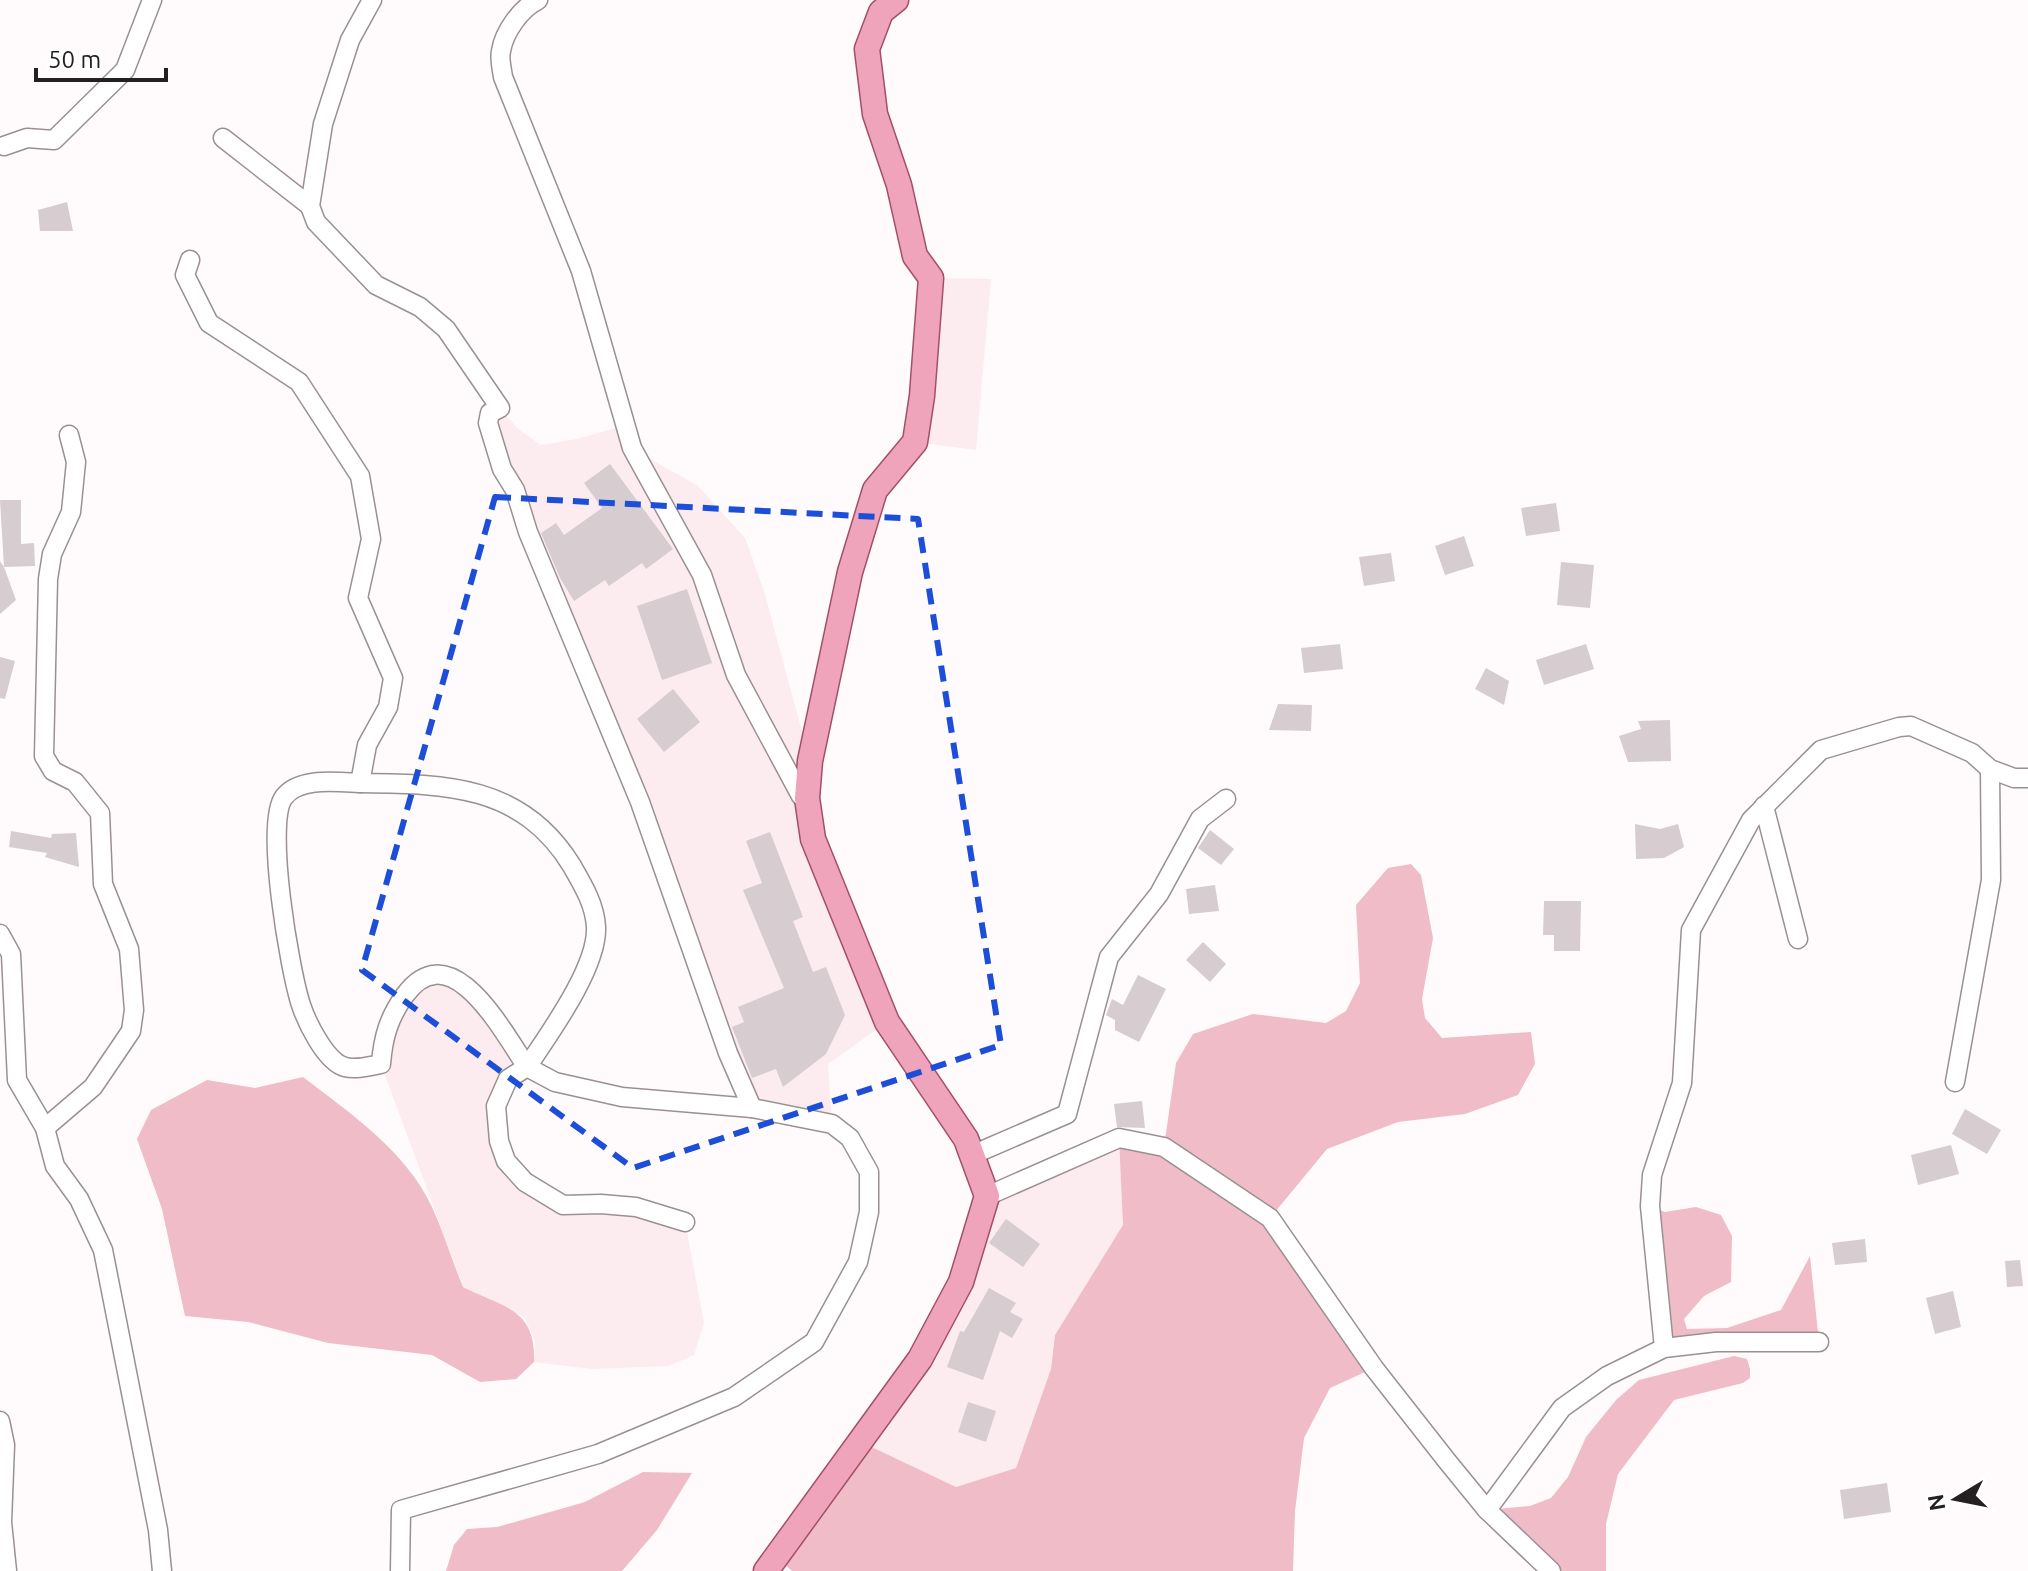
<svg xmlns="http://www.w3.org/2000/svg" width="2028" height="1571" viewBox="0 0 2028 1571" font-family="Ubuntu,sans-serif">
<rect width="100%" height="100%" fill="#fffafb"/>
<g fill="#fcecef">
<path d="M931 278 991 279 976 450 915 442Z"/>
<path d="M500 408 518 429 541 445 577 439 630 424 641 454 697 485 745 538 764 591 810 761 813 839 887 1022 828 1064 832 1124 752 1108 490 413Z"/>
<path d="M458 981 527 1067 496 1106 506 1161 563 1205 685 1222 704 1323 694 1355 669 1366 592 1369 534 1362 535 1341 524 1317 463 1287 381 1064 413 985Z"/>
<path d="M1119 1138 1123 1225 1055 1335 1051 1369 1016 1468 956 1487 859 1441 920 1359 987 1196Z"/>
</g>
<g fill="#efbcc8">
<path d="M1411 864 1421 875 1433 938 1422 999 1425 1018 1442 1038 1531 1032 1535 1064 1518 1095 1465 1114 1398 1122 1327 1149 1270 1218 1374 1368 1330 1388 1304 1438 1295 1511 1293 1571H792L775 1555 859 1441 956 1487 1016 1468 1051 1369 1055 1335 1123 1225 1119 1138 1164 1147 1176 1063 1193 1034 1253 1014 1326 1023 1346 1011 1360 983 1356 905 1388 868Z"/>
<path d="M303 1077C350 1113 406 1151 432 1207 444 1233 452 1261 463 1287 504 1308 536 1308 534 1362L516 1379 480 1382 432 1355 328 1343 248 1322 185 1316 162 1209 137 1139 151 1110 207 1080 255 1088Z"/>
<path d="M1650 1206 1665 1212 1696 1207 1721 1215 1732 1236 1731 1282 1704 1296 1684 1319 1687 1329 1727 1328 1781 1310 1810 1256 1819 1342 1664 1348Z"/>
<path d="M1734 1356 1747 1359 1750 1369V1378L1743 1383 1674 1400 1618 1474 1606 1524V1571H1551L1487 1510 1530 1506 1551 1498 1568 1477 1586 1437 1616 1400 1639 1380Z"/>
<path d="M643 1472 692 1473 657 1530 622 1571H446L454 1545 467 1529 497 1527 585 1502Z"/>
</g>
<g fill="#d7cccf">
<path d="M67 202 73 231H40L38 210Z"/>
<path d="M610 464 673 549 646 569 642 563 609 586 605 580 574 601 560 578 541 533 556 523 564 535 602 508 584 483Z"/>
<path d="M0 500H21V544L34 543 35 566 4 567 16 600 0 614V561L4 567Z"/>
<path d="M1556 503 1560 531 1526 536 1521 508Z"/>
<path d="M1464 536 1474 566 1445 575 1435 546Z"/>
<path d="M1391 553 1395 581 1364 586 1359 557Z"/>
<path d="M1561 562 1594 565 1590 608 1557 605Z"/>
<path d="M687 589 712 663 662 680 637 606Z"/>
<path d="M1340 644 1343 669 1304 673 1301 648Z"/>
<path d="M1586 644 1594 669 1544 685 1536 660Z"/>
<path d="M0 657 15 661 5 699 0 698Z"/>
<path d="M1486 668 1509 681 1504 705 1475 689Z"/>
<path d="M673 689 700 722 664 752 637 719Z"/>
<path d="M1278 704 1312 705 1311 731 1269 730Z"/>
<path d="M1670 720 1671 761 1628 762 1619 736 1641 729 1638 721Z"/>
<path d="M1635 824 1660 829 1678 824 1684 847 1664 858 1636 859Z"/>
<path d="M1210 830 1234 849 1221 865 1198 848Z"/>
<path d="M11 831 51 838 52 834 76 833 79 867 45 857 47 853 9 847Z"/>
<path d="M770 832 803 917 793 921 813 972 826 967 845 1015 826 1054 783 1087 776 1069 752 1078 732 1027 744 1022 738 1007 784 988 743 890 762 883 746 841Z"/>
<path d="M1215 885 1219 911 1189 914 1186 889Z"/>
<path d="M1544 901H1581L1580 951H1554V935H1543Z"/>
<path d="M1203 942 1226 964 1210 982 1186 960Z"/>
<path d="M1138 975 1166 989 1139 1042 1115 1030V1020L1106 1015 1112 999 1123 1005Z"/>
<path d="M1142 1101 1145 1128 1117 1127 1114 1104Z"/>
<path d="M1965 1109 2001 1130 1987 1154 1952 1134Z"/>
<path d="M1951 1145 1959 1174 1918 1185 1911 1155Z"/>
<path d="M1006 1219 1040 1244 1023 1267 989 1243Z"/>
<path d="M1865 1239 1867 1262 1835 1265 1832 1243Z"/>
<path d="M2020 1260 2023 1286 2007 1287 2005 1261Z"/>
<path d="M989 1288 1016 1303 1010 1312 1023 1319 1012 1338 1000 1331 983 1380 947 1367 960 1331 964 1332Z"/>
<path d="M1953 1291 1961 1327 1935 1334 1926 1298Z"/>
<path d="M968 1402 996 1411 986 1442 958 1432Z"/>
<path d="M1887 1483 1891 1512 1844 1519 1840 1490Z"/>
</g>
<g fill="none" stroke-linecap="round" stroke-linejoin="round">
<defs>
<g id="minor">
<path d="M372 0 350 40 323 124 310 206 316 222 376 285 420 307 446 329 500 408 490 413 488 423 502 469 515 490 528 532 640 802 728 1053 752 1108"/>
<path d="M538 0C521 8 504 32 501 51 499 59 502 69 503 77L581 271 632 448 702 575 736 675 801 796 807 798"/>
<path d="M223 138 310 206"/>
<path d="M4 146 27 138 54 140 125 70 152 0"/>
<path d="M190 260 185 275 209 323 299 382 360 476 371 539 358 598 393 678 388 707 367 745 360 783"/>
<path d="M1764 806 1798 939"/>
<path d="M0 934 11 954 17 1080 45 1128 55 1166 79 1199 103 1250 158 1530 162 1571"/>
<path d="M1955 1082 1991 880 1990 769"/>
<path d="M45 1128 93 1087 131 1031 134 1010 129 949 103 884 100 813 75 782 53 771 44 756 48 579 52 554 71 512 76 462 69 435"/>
<path d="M972 1155 1067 1114 1109 957 1159 894 1200 819 1226 799"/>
<path d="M987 1196 1119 1138 1164 1147 1270 1218 1374 1368 1447 1461 1487 1510 1551 1571"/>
<path d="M1664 1348 1650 1206 1652 1175 1682 1083 1691 930 1751 820 1821 750 1899 727 1911 726 1972 753 1990 769 2014 778H2028"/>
<path d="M0 1421 5 1445 2 1522 7 1571"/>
<path d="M1487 1510 1562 1408 1607 1376 1664 1348 1716 1342H1819"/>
<path d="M400 1571 401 1510 598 1454 734 1397 814 1342 858 1262 869 1212V1172L850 1138 832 1124 752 1108 622 1097 555 1082 527 1067C549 1034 598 967 596 927 595 905 583 885 572 866 522 784 445 784 359 783 337 782 299 777 284 797 264 822 290 972 301 1005 307 1023 326 1062 345 1067 356 1070 370 1066 381 1064 383 1037 389 1017 405 995 451 932 503 1032 527 1067L508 1079 496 1106 499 1141 506 1161 525 1182 563 1205 601 1204 636 1207 685 1222"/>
</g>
<path id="major" d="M766 1571 920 1359 961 1282 987 1196 966 1139 887 1022 813 839 807 798 810 761 850 572 875 490 915 442 922 396 931 278 915 256 899 185 875 114 867 49 881 12 896 0"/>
</defs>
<use href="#minor" stroke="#9a9092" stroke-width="21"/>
<use href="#major" stroke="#a24f69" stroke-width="27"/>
<use href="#minor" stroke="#fff" stroke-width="18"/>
<use href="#major" stroke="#f0a4bc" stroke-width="24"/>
</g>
<path fill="none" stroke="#1d4ed8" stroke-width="6" stroke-dasharray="16 10" stroke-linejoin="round" d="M495 497 918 519 1001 1045 633 1168 362 970Z"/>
<g transform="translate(1956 1499) rotate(260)" stroke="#ffffff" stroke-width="6" paint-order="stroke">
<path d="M0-6L14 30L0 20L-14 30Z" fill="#242021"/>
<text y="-12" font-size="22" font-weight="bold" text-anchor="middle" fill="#242021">N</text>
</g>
<path d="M36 68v12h130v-12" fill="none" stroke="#242021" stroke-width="4"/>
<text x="48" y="68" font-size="24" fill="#242021" stroke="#ffffff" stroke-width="6" paint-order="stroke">50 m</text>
</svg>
